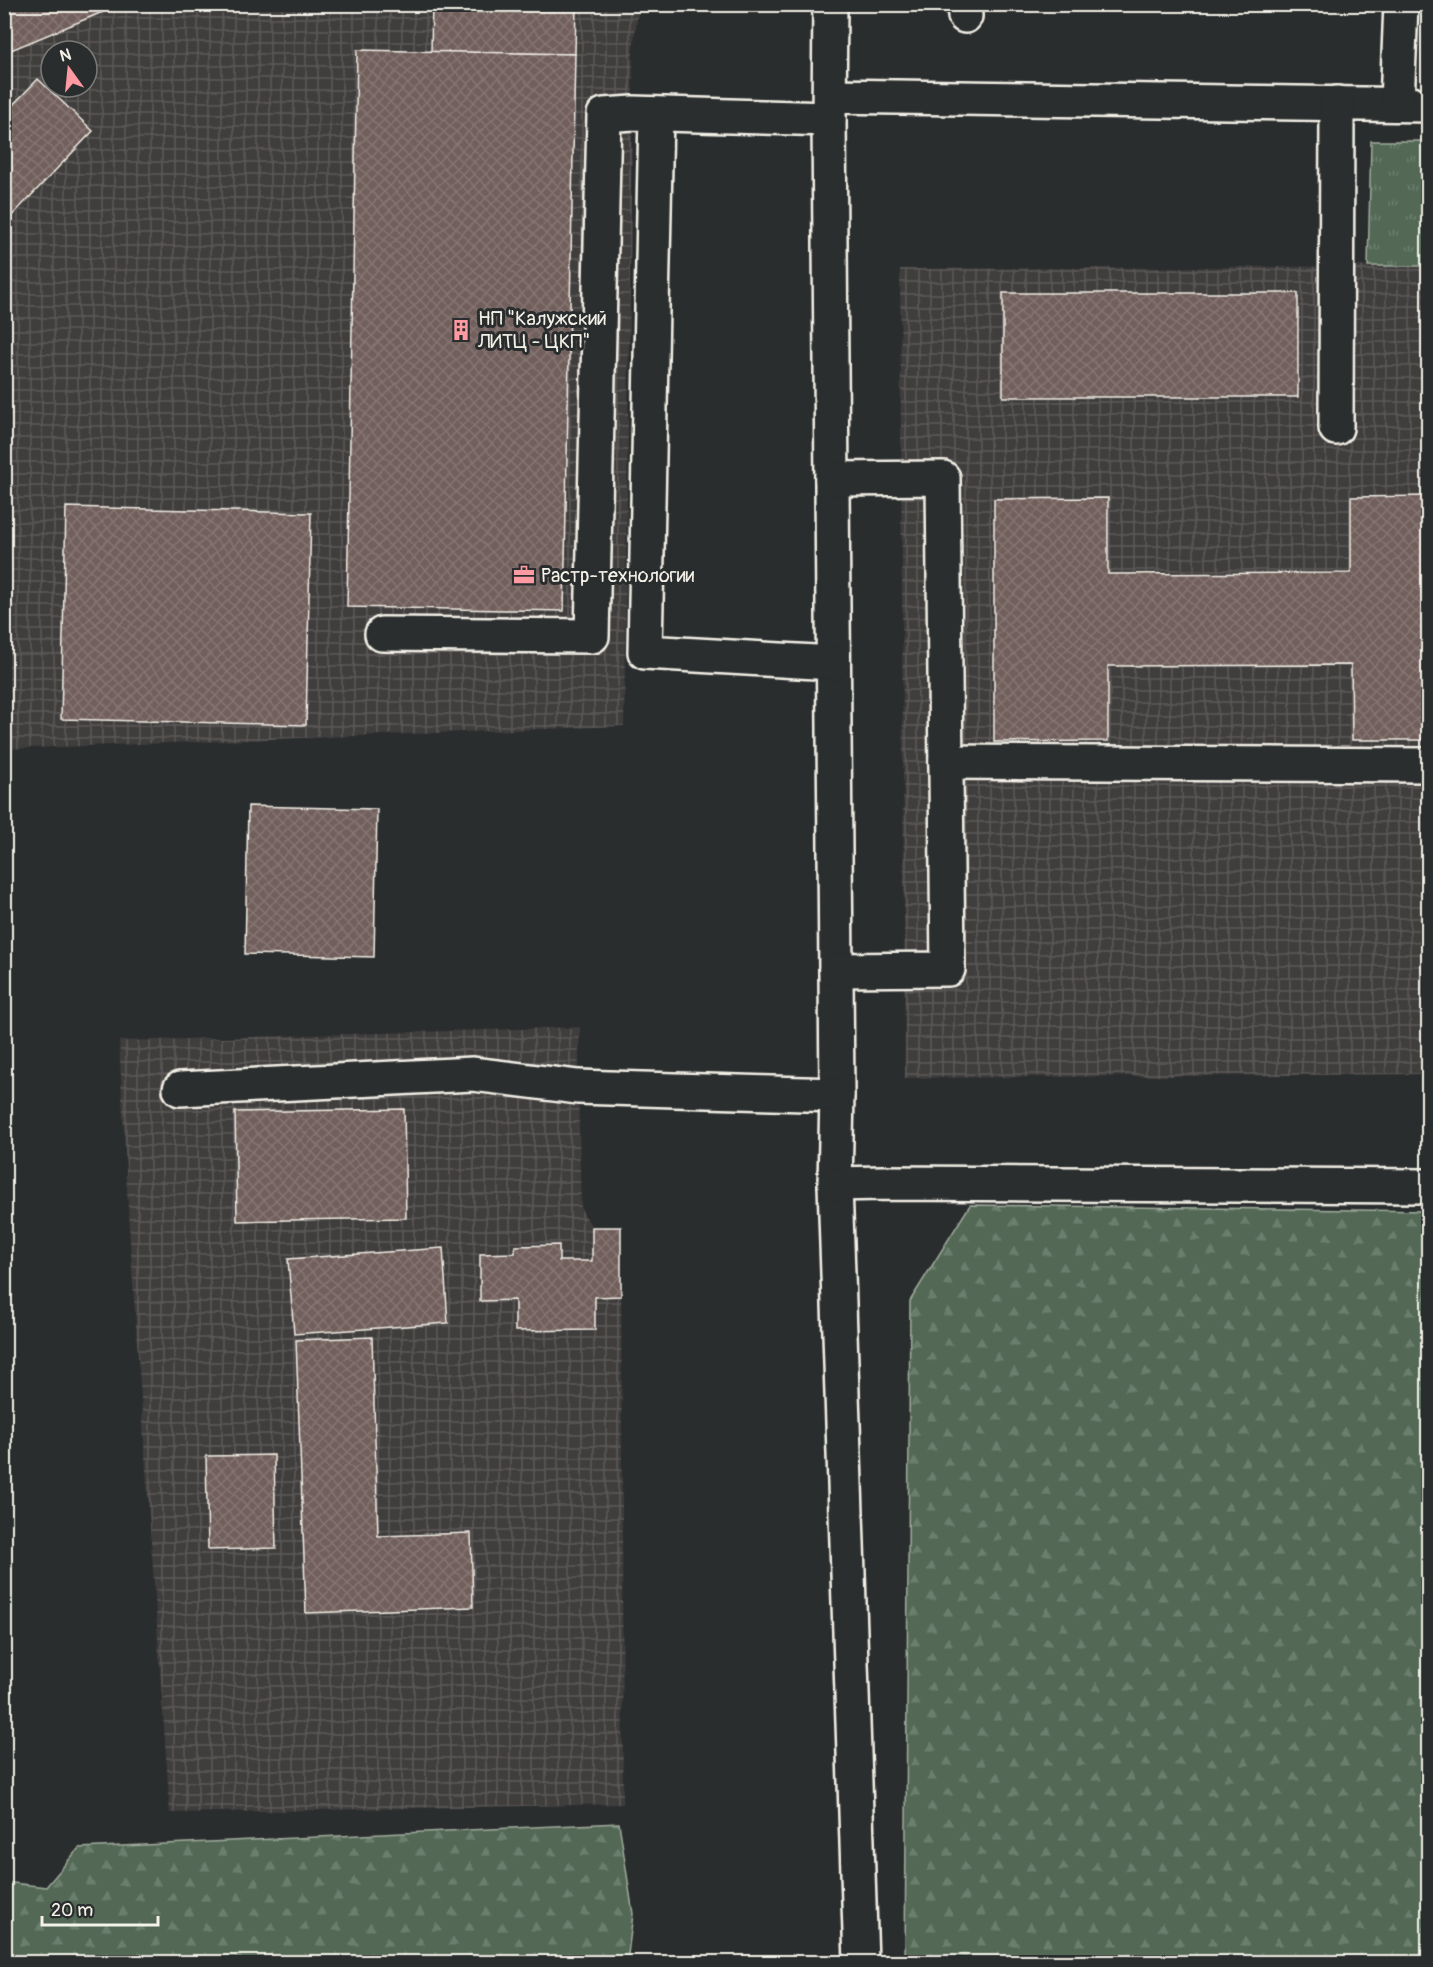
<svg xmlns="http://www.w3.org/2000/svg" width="1433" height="1967" viewBox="0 0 1433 1967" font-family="Pangolin,sans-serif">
<defs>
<pattern id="industrial-grid" width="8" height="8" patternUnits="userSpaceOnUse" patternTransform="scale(1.5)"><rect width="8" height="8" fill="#3f3c3c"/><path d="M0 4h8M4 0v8" fill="none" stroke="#5b5958"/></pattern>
<pattern id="grass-tufts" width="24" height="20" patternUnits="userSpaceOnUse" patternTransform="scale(1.5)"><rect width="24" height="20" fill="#526956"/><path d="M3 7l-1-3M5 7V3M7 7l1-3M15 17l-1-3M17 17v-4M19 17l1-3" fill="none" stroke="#6c7f6e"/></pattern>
<pattern id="forest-firs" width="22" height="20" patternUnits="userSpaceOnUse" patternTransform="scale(1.5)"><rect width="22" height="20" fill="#526956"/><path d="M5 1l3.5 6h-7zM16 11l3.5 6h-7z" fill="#6c7f6e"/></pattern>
<pattern id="building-cross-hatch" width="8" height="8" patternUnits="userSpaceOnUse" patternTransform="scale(1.5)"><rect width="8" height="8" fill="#715f5c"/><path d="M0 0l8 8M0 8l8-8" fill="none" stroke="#867673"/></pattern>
</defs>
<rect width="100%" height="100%" fill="#2a2d2e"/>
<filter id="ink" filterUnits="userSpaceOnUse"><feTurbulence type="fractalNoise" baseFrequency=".0167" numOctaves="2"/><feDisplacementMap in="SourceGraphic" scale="12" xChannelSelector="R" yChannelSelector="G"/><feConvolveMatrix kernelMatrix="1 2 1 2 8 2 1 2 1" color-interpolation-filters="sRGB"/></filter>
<g filter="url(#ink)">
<g fill="url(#industrial-grid)" fill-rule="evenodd">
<path d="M4 5H639L633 48 624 726 5 749ZM51 51H87V87H51Z"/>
<path d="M1428 266V1074L905 1078 900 269Z"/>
<path d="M580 1027 578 1087 581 1209 592 1227H621L623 1804 170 1813 129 1226 119 1041Z"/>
</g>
<path fill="url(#grass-tufts)" stroke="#a3ad9f" stroke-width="1.5" d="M1371 141H1428V266H1368Z"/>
<g fill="url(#forest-firs)" stroke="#a3ad9f" stroke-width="1.5">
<path d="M970 1205 1428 1211V1962H905L910 1301Z"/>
<path d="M619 1823 633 1914 627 1962H5V1882L46 1887 79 1848Z"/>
</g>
<g fill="url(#building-cross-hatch)" stroke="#f4f1e8" stroke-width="1.5">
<path d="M4 4H122L4 53Z"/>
<path d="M432 4H576L575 54 431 52Z"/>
<path d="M357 50 575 54 564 611 347 607Z"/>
<path d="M38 79 93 131 4 224V114Z"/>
<rect x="1003" y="293" width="295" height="104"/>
<path d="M1428 496V740H1352L1351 665 1108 666V741L994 742V499L1108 498V574L1351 573V497Z"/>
<path d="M66 507 311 513 306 725 61 719Z"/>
<path d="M248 806 377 809 374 957 245 954Z"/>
<path d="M404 1109 406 1218 237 1221 235 1112Z"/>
<path d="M592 1227H621V1296L595 1297V1330L515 1331V1300L480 1301V1254L515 1253V1246L559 1245V1261H592Z"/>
<path d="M443 1248 448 1323 294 1334 288 1259Z"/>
<path d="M372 1337 378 1536 471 1533 473 1607 306 1613 296 1340Z"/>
<path d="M274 1455 276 1548 208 1550 206 1456Z"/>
</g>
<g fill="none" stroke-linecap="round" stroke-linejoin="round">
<defs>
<g id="minor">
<path d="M830 4 829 119 837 1095 835 1184 861 1962"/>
<path d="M964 4 965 16"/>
<path d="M831 96 1428 105"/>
<path d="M1397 104 1401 4"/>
<path d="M656 114 645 652 833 663"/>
<path d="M1336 428 1337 103"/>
<path d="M832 479 943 478 948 969 836 970"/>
<path d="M382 634 592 636 604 115 633 113 829 119"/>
<path d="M946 762 1428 765"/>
<path d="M180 1089 473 1074 578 1087 837 1095"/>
<path d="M835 1184 883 1183 1428 1186"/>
</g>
</defs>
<use href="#minor" stroke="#f4f1e8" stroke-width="38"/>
<use href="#minor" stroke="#2a2d2e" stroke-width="33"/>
</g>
</g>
<defs>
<symbol id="building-bare" viewBox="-9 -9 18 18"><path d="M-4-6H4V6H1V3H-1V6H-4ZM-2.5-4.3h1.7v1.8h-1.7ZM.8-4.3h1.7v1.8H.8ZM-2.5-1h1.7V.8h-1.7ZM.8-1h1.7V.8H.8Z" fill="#ff9aa2" stroke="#2a2d2e" stroke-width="2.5" paint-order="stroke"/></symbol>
<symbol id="office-bare" viewBox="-9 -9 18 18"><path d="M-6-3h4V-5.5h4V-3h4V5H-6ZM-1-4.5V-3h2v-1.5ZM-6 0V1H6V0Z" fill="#ff9aa2" stroke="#2a2d2e" stroke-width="2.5" paint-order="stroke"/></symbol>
</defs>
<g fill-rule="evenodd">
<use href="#building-bare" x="446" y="315" width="30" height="30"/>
<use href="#office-bare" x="509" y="560" width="30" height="30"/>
</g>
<g text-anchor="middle" stroke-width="6" stroke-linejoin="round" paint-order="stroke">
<g font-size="20" fill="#f4f1e8" stroke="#2a2d2e" text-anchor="start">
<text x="478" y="325">НП "Калужский<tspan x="478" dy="23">ЛИТЦ - ЦКП"</tspan></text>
<text x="541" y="582">Растр-технологии</text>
</g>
</g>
<rect width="1433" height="1967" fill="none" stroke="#2a2d2e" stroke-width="24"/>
<rect x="12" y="12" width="1409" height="1943" fill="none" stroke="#f4f1e8" stroke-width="2" filter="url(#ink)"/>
<g transform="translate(69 69) rotate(345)"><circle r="28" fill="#2a2d2e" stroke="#7b7b78" stroke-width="1.5"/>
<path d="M0-4.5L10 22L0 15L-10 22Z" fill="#ff9aa2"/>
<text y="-9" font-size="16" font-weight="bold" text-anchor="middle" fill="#f4f1e8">N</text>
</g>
<path d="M42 1916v9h116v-9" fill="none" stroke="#f4f1e8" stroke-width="3"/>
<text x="51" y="1916" font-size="18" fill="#f4f1e8" stroke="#2a2d2e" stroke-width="4.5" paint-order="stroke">20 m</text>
</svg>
